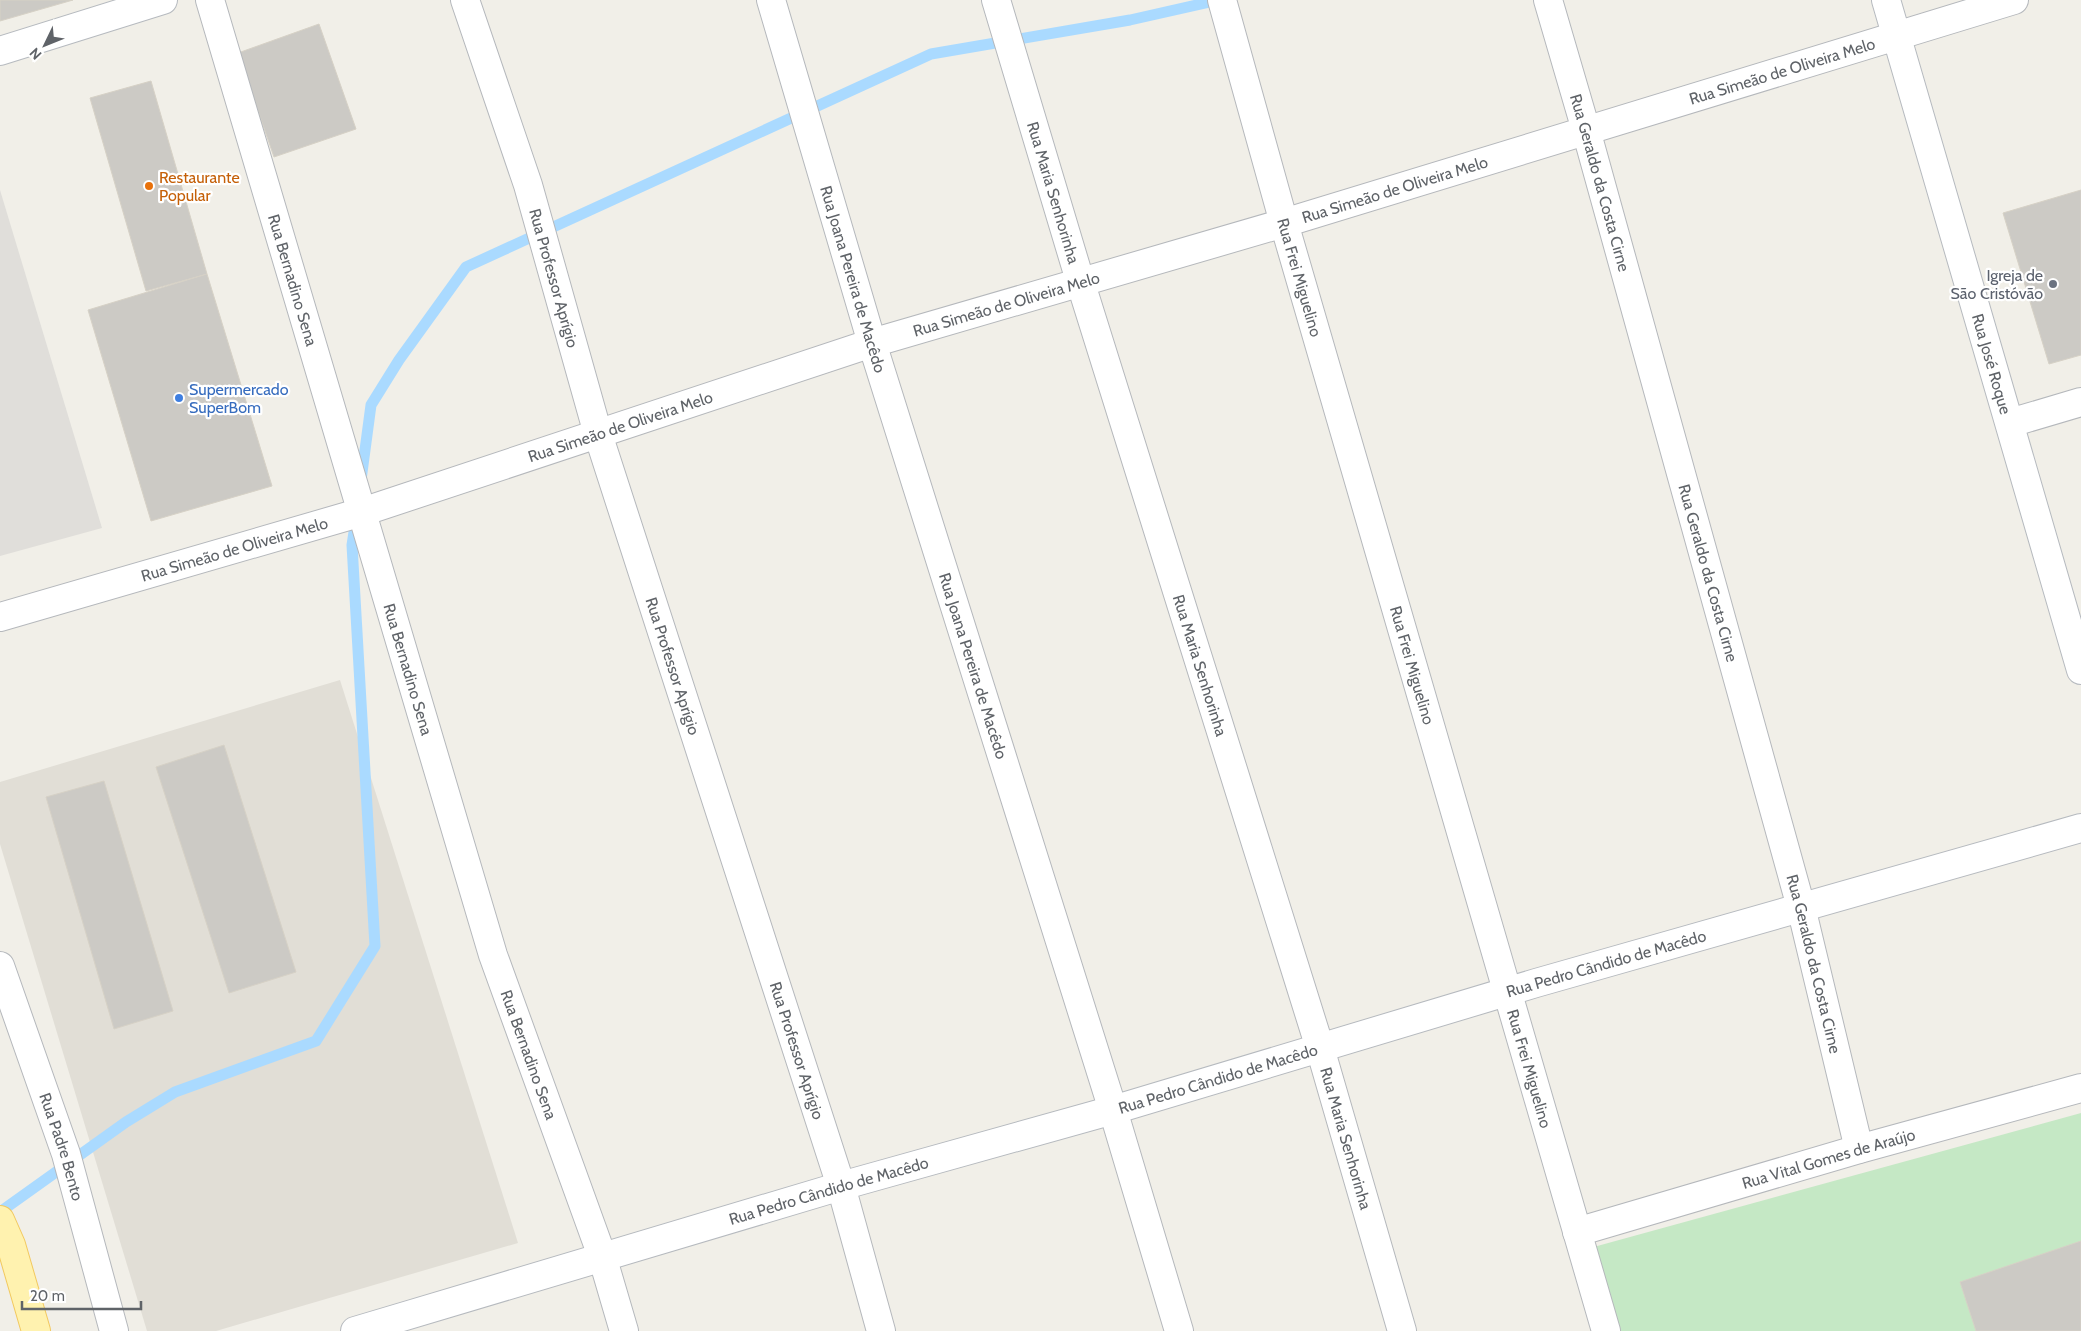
<svg xmlns="http://www.w3.org/2000/svg" width="2081" height="1331" viewBox="0 0 2081 1331" font-family="Cabin,sans-serif">
<rect width="100%" height="100%" fill="#f1efe8"/>
<path fill="#e0deda" d="M0 190 102 528 0 556Z"/>
<path fill="#e1ded6" d="M340 680 518 1243 216 1331H147L0 844V782Z"/>
<path fill="#c5e8c5" d="M2081 1113V1331H1614L1590 1248Z"/>
<g fill="none" stroke-linecap="round" stroke-linejoin="round">
<g stroke="#aadaff" stroke-width="11">
<path d="M361 480 371 405 399 360 466 267 931 54 1130 20 1219 0"/>
<path d="M0 1212 126 1122 175 1092 316 1041 375 946 352 545 356 519"/>
</g>
</g>
<g fill="#cccac5" stroke="#d6d1c6">
<path d="M0 0H73L0 21Z"/>
<path d="M319 24 356 129 274 157 238 53Z"/>
<path d="M151 81 207 274 146 291 90 98Z"/>
<path d="M2081 190V355L2049 364 2003 213Z"/>
<path d="M207 274 272 486 151 521 88 310Z"/>
<path d="M224 745 296 972 229 993 156 767Z"/>
<path d="M104 781 173 1011 114 1029 46 797Z"/>
<path d="M2081 1241V1331H1976L1960 1282Z"/>
</g>
<g fill="none" stroke-linecap="round" stroke-linejoin="round">
<defs>
<g id="street">
<path id="s1" d="M210 0 493 955 602 1256 624 1331"/>
<path id="s2" d="M465 0 528 185 598 434 841 1186 881 1331"/>
<path id="s3" d="M771 0 872 343 1113 1110 1179 1331"/>
<path id="s4" d="M996 0 1081 284 1320 1048 1402 1331"/>
<path id="s5" d="M1222 0 1284 223 1606 1331"/>
<path id="s6" d="M1548 0 1586 130 1801 907 1859 1149"/>
<path d="M2010 423 2081 402"/>
<path id="s7" d="M0 617 362 512 872 343 1284 223 2014 0"/>
<path id="s8" d="M0 966 66 1154 114 1331"/>
<path id="s9" d="M1577 1232 1859 1149 2081 1088"/>
</g>
<g id="secondary">
<path id="s10" d="M1886 0 2081 670"/>
<path d="M0 51 163 0"/>
<path id="s11" d="M355 1331 841 1186 1113 1110 1536 983 2081 828"/>
</g>
<path id="primary" d="M0 1220 11 1245 36 1331"/>
</defs>
<use href="#street" stroke="#b5b8bc" stroke-width="30"/>
<use href="#secondary" stroke="#b6babf" stroke-width="30"/>
<use href="#primary" stroke="#f2c960" stroke-width="30"/>
<use href="#street" stroke="#fff" stroke-width="28"/>
<use href="#secondary" stroke="#fff" stroke-width="28"/>
<use href="#primary" stroke="#fff2af" stroke-width="28"/>
</g>
<circle fill="#e8710a" stroke="#fff" stroke-width="2" cx="149" cy="186" r="5"/>
<circle fill="#6b7280" stroke="#fff" stroke-width="2" cx="2053" cy="284" r="5"/>
<circle fill="#3f7fe0" stroke="#fff" stroke-width="2" cx="179" cy="398" r="5"/>
<g text-anchor="middle" stroke-width="4.5" stroke-linejoin="round" paint-order="stroke">
<g font-size="16" fill="#5f6368" stroke="#fff">
<text dy="6" stroke="none"><textPath href="#s7" startOffset="1864">Rua Simeão de Oliveira Melo</textPath></text>
<text dy="6" stroke="none"><textPath href="#s6" startOffset="190">Rua Geraldo da Costa Cirne</textPath></text>
<text dy="6" stroke="none"><textPath href="#s7" startOffset="1459">Rua Simeão de Oliveira Melo</textPath></text>
<text dy="6" stroke="none"><textPath href="#s4" startOffset="201">Rua Maria Senhorinha</textPath></text>
<text dy="6" stroke="none"><textPath href="#s5" startOffset="288">Rua Frei Miguelino</textPath></text>
<text dy="6" stroke="none"><textPath href="#s2" startOffset="292">Rua Professor Aprígio</textPath></text>
<text dy="6" stroke="none"><textPath href="#s3" startOffset="291">Rua Joana Pereira de Macêdo</textPath></text>
<text dy="6" stroke="none"><textPath href="#s1" startOffset="292">Rua Bernadino Sena</textPath></text>
<text dy="6" stroke="none"><textPath href="#s7" startOffset="1054">Rua Simeão de Oliveira Melo</textPath></text>
<text dy="6" stroke="none"><textPath href="#s10" startOffset="379">Rua José Roque</textPath></text>
<text dy="6" stroke="none"><textPath href="#s7" startOffset="649">Rua Simeão de Oliveira Melo</textPath></text>
<text dy="6" stroke="none"><textPath href="#s7" startOffset="244">Rua Simeão de Oliveira Melo</textPath></text>
<text dy="6" stroke="none"><textPath href="#s6" startOffset="595">Rua Geraldo da Costa Cirne</textPath></text>
<text dy="6" stroke="none"><textPath href="#s4" startOffset="696">Rua Maria Senhorinha</textPath></text>
<text dy="6" stroke="none"><textPath href="#s2" startOffset="698">Rua Professor Aprígio</textPath></text>
<text dy="6" stroke="none"><textPath href="#s3" startOffset="696">Rua Joana Pereira de Macêdo</textPath></text>
<text dy="6" stroke="none"><textPath href="#s5" startOffset="692">Rua Frei Miguelino</textPath></text>
<text dy="6" stroke="none"><textPath href="#s1" startOffset="698">Rua Bernadino Sena</textPath></text>
<text dy="6" stroke="none"><textPath href="#s11" startOffset="1304">Rua Pedro Cândido de Macêdo</textPath></text>
<text dy="6" stroke="none"><textPath href="#s6" startOffset="1000">Rua Geraldo da Costa Cirne</textPath></text>
<text dy="6" stroke="none"><textPath href="#s2" startOffset="1102">Rua Professor Aprígio</textPath></text>
<text dy="6" stroke="none"><textPath href="#s1" startOffset="1102">Rua Bernadino Sena</textPath></text>
<text dy="6" stroke="none"><textPath href="#s5" startOffset="1112">Rua Frei Miguelino</textPath></text>
<text dy="6" stroke="none"><textPath href="#s11" startOffset="899">Rua Pedro Cândido de Macêdo</textPath></text>
<text dy="6" stroke="none"><textPath href="#s4" startOffset="1191">Rua Maria Senhorinha</textPath></text>
<text dy="6" stroke="none"><textPath href="#s8" startOffset="191">Rua Padre Bento</textPath></text>
<text dy="6" stroke="none"><textPath href="#s9" startOffset="262">Rua Vital Gomes de Araújo</textPath></text>
<text dy="6" stroke="none"><textPath href="#s11" startOffset="494">Rua Pedro Cândido de Macêdo</textPath></text>
</g>
<g font-size="16" fill="#c56008" stroke="#fff" text-anchor="start">
<text x="159" y="183">Restaurante<tspan x="159" dy="18">Popular</tspan></text>
</g>
<g font-size="16" fill="#5b616d" stroke="#fff" text-anchor="end">
<text x="2043" y="281">Igreja de<tspan x="2043" dy="18">São Cristóvão</tspan></text>
</g>
<g font-size="16" fill="#366cbe" stroke="#fff" text-anchor="start">
<text x="189" y="395">Supermercado<tspan x="189" dy="18">SuperBom</tspan></text>
</g>
</g>
<g transform="translate(45 45) rotate(227)" stroke="#ffffff" stroke-width="4" paint-order="stroke">
<path d="M0-4L9 19L0 12L-9 19Z" fill="#5f6368"/>
<text y="-8" font-size="14" font-weight="bold" text-anchor="middle" fill="#5f6368">N</text>
</g>
<path d="M22 1301v8h119v-8" fill="none" stroke="#5f6368" stroke-width="2.5"/>
<text x="30" y="1301" font-size="15" fill="#5f6368" stroke="#ffffff" stroke-width="4" paint-order="stroke">20 m</text>
</svg>
